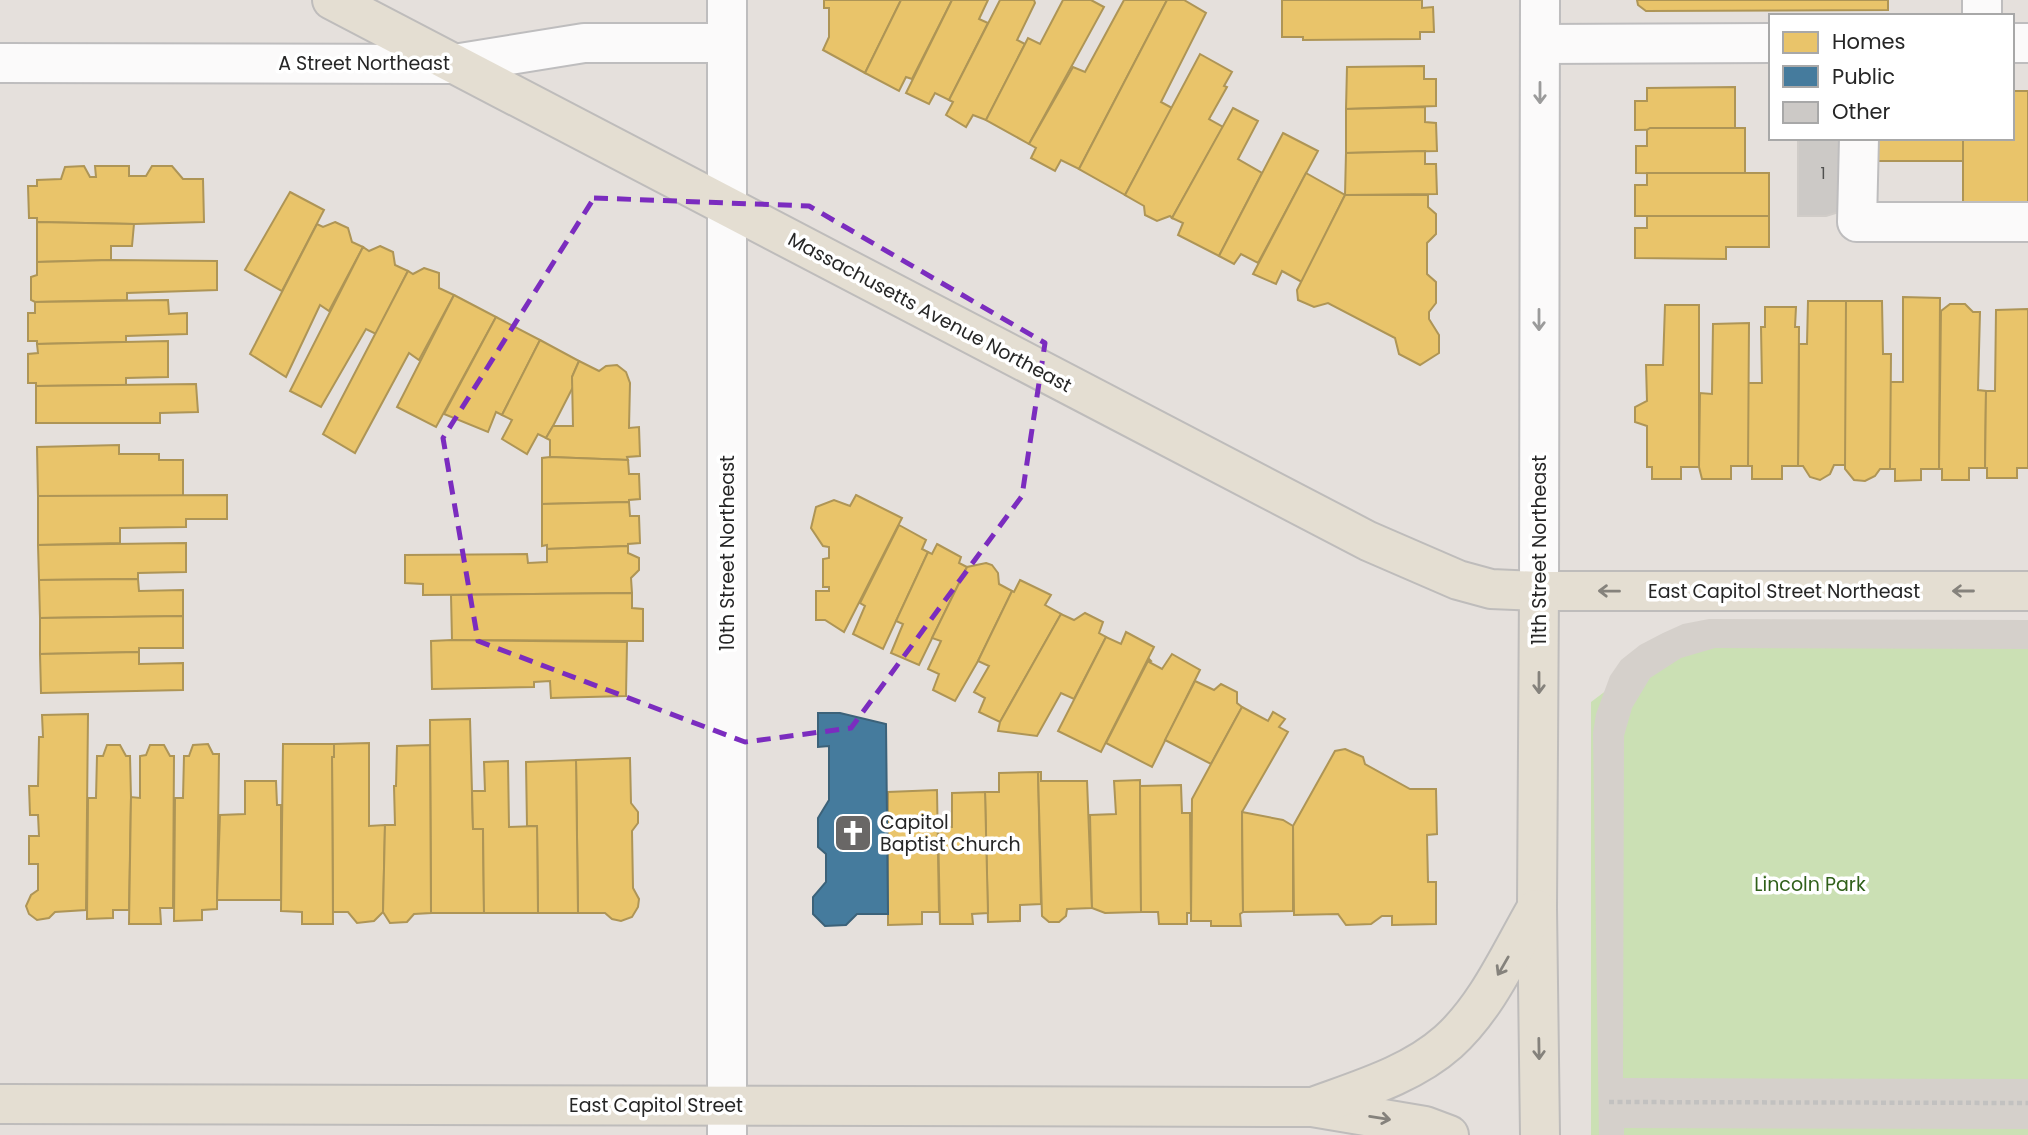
<svg xmlns="http://www.w3.org/2000/svg" width="2028" height="1135" viewBox="0 0 2028 1135" font-family="Poppins,sans-serif">
<rect width="100%" height="100%" fill="#e5e0dc"/>
<path fill="#cbe0b4" d="M1684 632H2028V1135H1591V702Z"/>
<path fill="#d5d0cb" d="M1709 619 2028 620V649L1715 648 1681 658 1650 678 1632 708 1624 736 1623 1078 2028 1079V1129L1624 1128V1135H1599L1593 733 1596 714 1610 676 1621 660 1640 645 1663 633 1683 624Z"/>
<g fill="#e9c46a" stroke="#ae9556" stroke-width="2">
<path d="M824 0H901L865 73 823 50 829 37V8H824Z"/>
<path d="M901 0H952L912 79 906 77 899 91 865 73Z"/>
<path d="M952 0H988L979 19 988 23 949 100 935 93 929 104 906 93Z"/>
<path d="M1000 0H1034L1035 3 1017 40 1025 44 986 120 973 115 966 127 946 115 953 102 949 100Z"/>
<path d="M1063 0H1091L1104 7 1029 144 986 120 1025 44 1028 38 1040 44Z"/>
<path d="M1124 0H1167L1079 169 1061 160 1055 171 1031 158 1036 148 1029 144 1073 67 1085 72Z"/>
<path d="M1167 0H1184L1206 13 1161 102 1172 108 1125 195 1079 169Z"/>
<path d="M1282 0H1422V8L1433 7 1434 32H1420V39L1303 40V37H1282Z"/>
<path d="M1637 0H1888V10L1646 11 1638 5Z"/>
<path d="M1200 54 1232 72 1224 86 1227 87 1209 119 1223 127 1172 218 1170 216 1157 221 1145 215 1144 206 1125 195Z"/>
<path d="M1424 66V79H1436V106L1346 109 1347 67Z"/>
<path d="M1735 87V128L1635 130V101H1647V88Z"/>
<path d="M2012 91H2028V215H1963V138H2012Z"/>
<path d="M1425 107V122L1436 123 1437 151 1346 153V109Z"/>
<path d="M1233 108 1258 121 1238 159 1262 173 1219 256 1178 235 1183 223 1172 218Z"/>
<path d="M1650 128H1745V174L1636 173V146H1647V130Z"/>
<path d="M1283 133 1318 151 1258 263 1241 254 1234 264 1219 256Z"/>
<rect x="1875" y="138" width="88" height="23"/>
<path d="M1425 151V164H1436L1437 194 1345 195 1346 153Z"/>
<path d="M84 166 90 177H96L95 166H129V176H146L152 166H172L183 179H203L204 222 134 224 37 222V218H29L28 186H37V180L61 179 65 167Z"/>
<path d="M1306 173 1345 195 1302 282 1282 271 1276 284 1253 274Z"/>
<path d="M1647 173H1769V216H1635V185H1647Z"/>
<path d="M290 192 324 210 282 291 245 270Z"/>
<path d="M1345 195H1428V207L1436 214V234L1427 243V274L1436 282V303L1429 312V319L1439 335V353L1420 365 1399 354 1395 338 1328 303 1314 307 1298 300 1297 290Z"/>
<path d="M1647 216H1769V247H1726V259L1635 258V228H1647Z"/>
<path d="M37 222 134 224 132 246H111V260L37 262Z"/>
<path d="M335 222 348 228 352 242 363 247 329 311 320 305 286 377 250 354 317 224 323 227Z"/>
<path d="M380 246 393 252 395 265 408 271 376 334 366 329 321 407 290 391 363 247 369 251Z"/>
<path d="M111 260 217 261V290L127 293V300L35 302 31 300V277L37 275V262Z"/>
<path d="M424 268 439 273V288L454 295 419 360 409 353 355 453 323 434 408 271 413 274Z"/>
<path d="M454 295 496 317 436 427 397 407Z"/>
<path d="M1903 297 1940 298 1939 469H1921V480L1895 481V469H1890V382H1903Z"/>
<path d="M168 300 169 314 187 313V334L126 336V342L37 344V341H28V313H35V302Z"/>
<path d="M1808 301H1846V465H1834L1830 474 1820 480 1810 477 1803 466H1798L1799 344H1807Z"/>
<path d="M1846 301H1882L1883 354H1891L1890 469H1880L1875 476 1865 481 1854 480 1845 469Z"/>
<path d="M1950 304H1965L1973 312H1980L1978 390 1986 391 1985 468H1969V480H1942V469H1939L1941 311Z"/>
<path d="M1665 305H1699V467H1681V479H1652V467H1647V426L1635 422V407L1647 401 1646 365H1663Z"/>
<path d="M1765 307H1796L1795 327H1799L1798 466H1782V479H1752V466H1748V383H1762L1761 327H1765Z"/>
<path d="M2028 309V468H2017V478H1987V468H1985L1986 391H1995L1996 310Z"/>
<path d="M496 317 540 340 502 415 496 412 488 432 444 414Z"/>
<path d="M1749 323 1748 466H1731V479H1702L1699 467 1700 393 1712 394 1713 324Z"/>
<path d="M540 340 579 361 572 377 573 387 553 426 546 438 538 434 527 454 502 439 512 420 502 415Z"/>
<path d="M168 341V377L126 378V385L36 386V383H28V354L38 353 37 344Z"/>
<path d="M579 361 599 371 606 366 617 365 626 372 630 383 629 428 639 427 640 456 627 457 628 460 550 457V440L546 438 553 426H573L572 377Z"/>
<path d="M196 384 198 412 160 413V423H36V386Z"/>
<path d="M119 445V454H159V460H183V496H38L37 447Z"/>
<path d="M550 457 628 460 629 474H639L640 499 629 500V502L542 504V458Z"/>
<path d="M227 495V519H186V527L120 528V543L38 545V496Z"/>
<path d="M856 495 902 518 844 632 825 620H816V591H829V587H823V559L829 558V547L823 546 811 528 816 507 834 500 850 506Z"/>
<path d="M629 502 630 516H639L640 543 628 544V546L547 549V545L542 546V504Z"/>
<path d="M899 525 926 540 922 549 928 552 883 649 853 634 865 606 860 603Z"/>
<path d="M186 543V572L138 573V579L39 580 38 545Z"/>
<path d="M937 544 961 557 959 563 967 567 919 665 891 653 903 624 896 621 928 552 932 554Z"/>
<path d="M628 546V553L639 558V570L631 578 632 593 423 595V584L405 583V555L527 554 528 563 547 562V549Z"/>
<path d="M986 563 992 565 998 573 999 584 1012 591 978 661 955 701 933 690 939 674 928 669 941 641 932 638 967 567Z"/>
<path d="M138 579 139 591 183 590V616L40 618 39 580Z"/>
<path d="M1020 580 1051 595 1045 605 1061 614 1000 722 979 712 985 698 974 692 989 666 978 661 1012 591 1014 592Z"/>
<path d="M632 593V608L643 609V641L452 640 451 595Z"/>
<path d="M1085 613 1103 622 1099 633 1106 637 1074 699 1061 693 1037 736 998 731 1000 722 1061 614 1074 620Z"/>
<path d="M183 616V648H139V652L40 654V618Z"/>
<path d="M1126 632 1154 647 1101 752 1058 731 1106 637 1121 644Z"/>
<path d="M452 640 627 642 626 696 551 698 550 681 534 682V687L432 689 431 641Z"/>
<path d="M139 652V664L183 663V690L41 693 40 654Z"/>
<path d="M1172 654 1200 670 1152 767 1106 743 1149 659 1151 661 1149 662 1162 669Z"/>
<path d="M1195 681 1214 690 1221 684 1237 692V703L1242 707 1211 764 1165 740Z"/>
<path d="M1242 707 1268 721 1273 712 1285 719 1279 727 1288 732 1242 812 1243 912 1240 914 1241 926H1211V921H1191L1192 799Z"/>
<path d="M88 714 86 910 55 912 49 918 37 920 29 914 26 906 31 895 38 890V864H29V836H39L38 815H30L29 786H38L39 737H43L42 715Z"/>
<path d="M470 719 473 829H483L484 913H431L430 720Z"/>
<path d="M369 743V826L385 825 383 912 374 921 357 923 348 912H333L332 757H334V744Z"/>
<path d="M208 744 213 754H219L217 909 202 910V920L174 921 175 798H183L184 756H189L193 745Z"/>
<path d="M283 744H334V757H332L333 924H302V912L281 911Z"/>
<path d="M107 745H120L126 756H130L131 797 129 910H113V918L87 919 88 798H96L97 756H103Z"/>
<path d="M150 745H164L170 756H174L173 908H160L161 924H129L131 797 140 798V756L146 755Z"/>
<path d="M430 745 431 913 414 914 407 922 390 923 383 912 385 825H395L394 786H396L397 746Z"/>
<path d="M1345 749 1363 757 1365 764 1410 789H1436L1437 834 1427 835 1428 882H1436V924L1392 925V916H1382L1371 924 1346 925 1338 914 1294 915 1293 826 1335 751Z"/>
<path d="M630 758 631 803 638 812V823L632 831 633 888 639 899 638 907 632 917 621 921 612 919 605 913H578L576 760Z"/>
<path d="M576 760 578 913H538L537 826H527L526 762Z"/>
<path d="M508 761 509 827 537 826 538 913H484L483 829H473L472 791H485L484 762Z"/>
<path d="M1038 772 1041 904 1020 905V921L988 922 985 792H999V773Z"/>
<path d="M1038 772H1041V781H1087L1092 908 1067 909 1066 916 1059 922H1049L1042 916Z"/>
<path d="M1140 780 1141 912 1105 913 1092 908 1090 815 1116 814 1114 781Z"/>
<path d="M245 781H276L277 805H281V900H217L220 815 245 814Z"/>
<path d="M1181 785 1182 813H1190L1191 913H1187V924H1159L1158 912H1141L1140 786Z"/>
<path d="M937 790 939 912H922V924L888 925V792Z"/>
<path d="M985 792 988 913 972 914 973 924H940L938 827H952V793Z"/>
<path d="M1242 812 1283 820 1293 826V911L1243 912Z"/>
</g>
<path fill="#457b9d" stroke="#3c6279" stroke-width="2" d="M818 713H840L886 724 888 914H857L846 925 825 926 813 914V897L826 882V854L818 847V818L829 800V746L818 747Z"/>
<path fill="#ccc9c6" stroke="#d0ccc8" stroke-width="2" d="M1798 138H1849V209L1826 216H1798Z"/>
<g fill="none" stroke-linecap="round" stroke-linejoin="round">
<defs>
<g id="minor">
<path d="M727 0V1135"/>
<path d="M1982 0V16"/>
<path d="M2012 43H2028"/>
<path d="M1540 44 1771 43"/>
<path d="M0 63 454 64 584 43H726"/>
<path d="M1859 138 1857 222H2028"/>
<path d="M1539 591 1540 0"/>
</g>
<g id="major">
<path d="M332 0 1368 541 1458 580 1491 589 1539 591H2028"/>
<path d="M1539 591 1537 907 1540 1135"/>
<path d="M0 1104 1312 1107 1425 1126 1449 1135"/>
<path d="M1313 1107C1359 1090 1411 1075 1448 1042 1487 1007 1510 954 1536 909"/>
</g>
</defs>
<use href="#minor" stroke="#bebdbe" stroke-width="42"/>
<use href="#major" stroke="#bebcbb" stroke-width="42"/>
<path stroke="#c2c1c0" stroke-width="4.5" stroke-dasharray="5 3.5" stroke-linecap="butt" d="M1609 1102 2028 1103"/>
<use href="#minor" stroke="#fbfafa" stroke-width="38"/>
<use href="#major" stroke="#e4ded2" stroke-width="38"/>
</g>
<defs><path id="oneway-shaft" d="M-6 0H5M1.5-3L5.5 0L1.5 3" fill="none" stroke-width="1.6" stroke-linecap="round" stroke-linejoin="round" transform="scale(1.75)"/></defs>
<g stroke="#9b9b9b">
<use href="#oneway-shaft" transform="translate(1540 93) rotate(90)"/>
<use href="#oneway-shaft" transform="translate(1539 320) rotate(90)"/>
</g>
<g stroke="#85827c">
<use href="#oneway-shaft" transform="translate(1609 591) rotate(-179)"/>
<use href="#oneway-shaft" transform="translate(1963 591) rotate(180)"/>
<use href="#oneway-shaft" transform="translate(1539 683) rotate(90)"/>
<use href="#oneway-shaft" transform="translate(1503 966) rotate(120)"/>
<use href="#oneway-shaft" transform="translate(1539 1049) rotate(89)"/>
<use href="#oneway-shaft" transform="translate(1380 1118) rotate(9)"/>
</g>
<path fill="none" stroke="#7b2cbf" stroke-width="5" stroke-dasharray="14 9" stroke-linejoin="round" d="M594 198 809 206 1045 343 1022 496 851 728 745 742 478 641 443 438Z"/>
<defs>
<symbol id="church-square" viewBox="-11 -11 22 22"><rect x="-9" y="-9" width="18" height="18" rx="4" fill="#696766" stroke="#fff"/><path d="M-1.2-6h2.4v3.5h3.3v2.4h-3.3V6h-2.4V-.1h-3.3v-2.4h3.3Z" fill="#fff"/></symbol>
</defs>
<g fill-rule="evenodd">
<use href="#church-square" x="831" y="811" width="44" height="44"/>
</g>
<g text-anchor="middle" stroke-width="7" stroke-linejoin="round" paint-order="stroke">
<g font-size="16" fill="#50504f">
<text x="1823" y="179">1</text>
</g>
<g font-size="19" fill="#262626" stroke="#fff">
<text x="364" y="70">A Street Northeast</text>
<text transform="translate(930 312) rotate(28)" y="7">Massachusetts Avenue Northeast</text>
<text transform="translate(1539 550) rotate(-90)" y="7">11th Street Northeast</text>
<text transform="translate(727 553) rotate(-90)" y="7">10th Street Northeast</text>
<text x="1784" y="598">East Capitol Street Northeast</text>
<text x="656" y="1112">East Capitol Street</text>
</g>
<g font-size="19" fill="#262626" stroke="#fff" text-anchor="start">
<text x="880" y="829">Capitol<tspan x="880" dy="22">Baptist Church</tspan></text>
</g>
<g font-size="19" fill="#30601a" stroke="#fff">
<text x="1810" y="891">Lincoln Park</text>
</g>
</g>
<rect x="1769" y="14" width="245" height="126" fill="#ffffff" stroke="#a8a8a8" stroke-width="2"/>
<rect x="1783" y="32" width="35" height="21" fill="#e9c46a" stroke="#a8a8a8" stroke-width="2"/>
<text x="1832" y="49" font-size="21" fill="#262626">Homes</text>
<rect x="1783" y="66" width="35" height="21" fill="#457b9d" stroke="#a8a8a8" stroke-width="2"/>
<text x="1832" y="84" font-size="21" fill="#262626">Public</text>
<rect x="1783" y="102" width="35" height="21" fill="#ccc9c6" stroke="#a8a8a8" stroke-width="2"/>
<text x="1832" y="119" font-size="21" fill="#262626">Other</text>
</svg>
